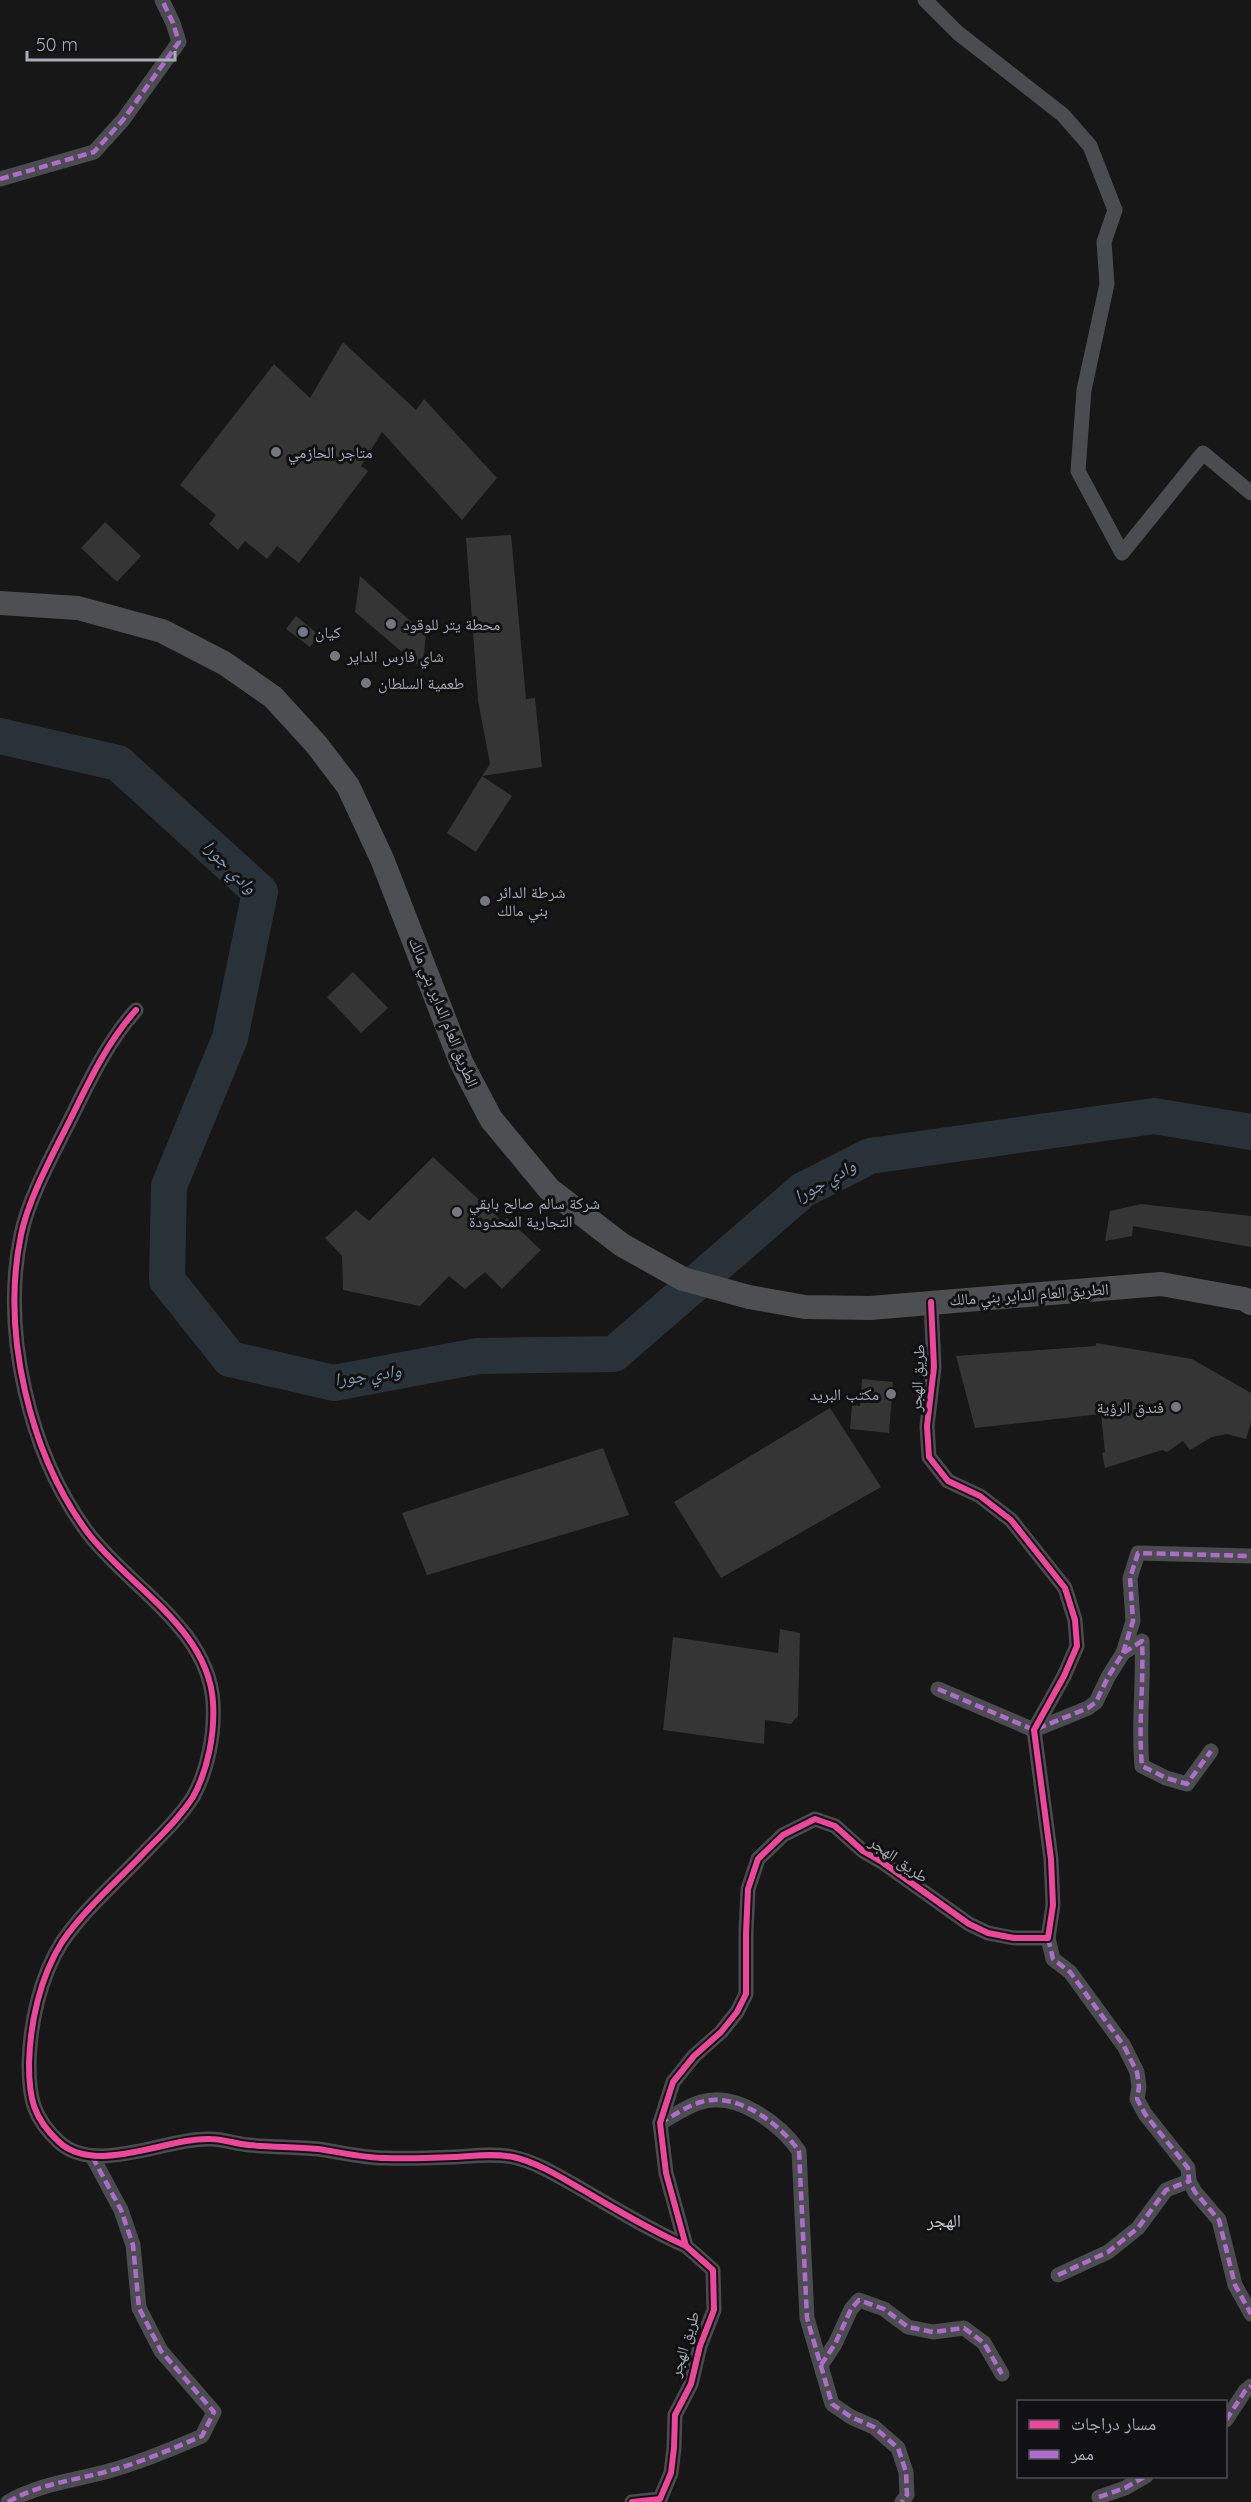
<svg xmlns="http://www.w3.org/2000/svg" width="1251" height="2502" viewBox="0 0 1251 2502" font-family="Quicksand,'Noto Naskh Arabic',sans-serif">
<rect width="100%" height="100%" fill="#171717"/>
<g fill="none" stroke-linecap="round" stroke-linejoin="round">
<path stroke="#2a3239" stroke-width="36" d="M0 736 118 763 260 892 230 1038 169 1186 167 1280 230 1359 334 1383 478 1356 614 1354 803 1190 870 1156 1154 1116 1251 1132"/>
</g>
<g fill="#353536">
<path d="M343 342 416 410 424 399 497 478 462 520 382 432 361 466 368 471 299 563 277 546 267 559 245 541 238 550 209 524 216 515 180 485 274 364 310 398Z"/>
<path d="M105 522 141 556 117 582 81 548Z"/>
<path d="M511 535 526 699 535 698 542 767 482 776 490 764 478 700 466 538Z"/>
<path d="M360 576 426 635 422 669 355 612Z"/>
<path d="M296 616 319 635 310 647 286 629Z"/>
<path d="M482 776 512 796 476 852 447 833Z"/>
<path d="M353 972 388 1008 361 1033 327 997Z"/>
<path d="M433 1157 503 1222 507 1218 541 1250 502 1289 485 1272 465 1289 449 1276 420 1306 343 1290 342 1256 325 1238 356 1210 369 1221Z"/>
<path d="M1141 1204 1251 1216V1247L1133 1226 1132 1236 1105 1241 1110 1211Z"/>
<path d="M1096 1343 1192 1359 1251 1393V1422L1246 1439 1227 1434 1212 1437 1190 1450 1183 1441 1167 1452 1162 1450 1105 1468 1102 1453 1105 1452 1101 1414 975 1428 956 1356 1096 1346Z"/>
<path d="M862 1379 893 1382 889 1433 850 1429 852 1405 860 1406Z"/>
<path d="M830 1408 881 1487 721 1578 674 1502Z"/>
<path d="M603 1448 629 1515 427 1575 402 1513Z"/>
<path d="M780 1629 800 1633 798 1716 791 1724 765 1720 764 1744 663 1730 673 1637 778 1653Z"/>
</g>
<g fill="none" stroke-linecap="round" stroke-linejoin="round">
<g stroke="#4b4c50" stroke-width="15">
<path d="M925 0 958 33 1063 115 1090 146 1115 210 1104 242 1107 284 1084 390 1078 471 1122 553 1203 453 1251 493"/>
<path d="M0 179 94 152 123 120 179 42 173 23 162 0"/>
<path d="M136 1010C108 1041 89 1081 71 1118 54 1152 28 1199 21 1235 1 1331 29 1454 88 1533 129 1587 208 1628 213 1702 215 1733 208 1770 193 1797 179 1819 159 1837 141 1856 115 1883 84 1910 62 1942 40 1977 30 2023 29 2064 29 2098 33 2118 59 2142 96 2176 167 2137 211 2139 223 2139 236 2144 249 2145 272 2147 295 2147 318 2149 340 2152 363 2158 385 2158 408 2159 431 2158 454 2157 473 2156 493 2153 513 2157 537 2162 562 2178 583 2190 617 2210 650 2230 686 2246"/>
<path d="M1123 1653 1133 1621 1130 1578 1138 1553 1251 1556"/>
<path d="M938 1689 1034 1730 1088 1708 1096 1702 1108 1677 1123 1653 1142 1641C1144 1683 1138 1724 1142 1766L1166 1778 1187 1784 1211 1751"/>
<path d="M1048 1938 1053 1959 1070 1972 1124 2046 1137 2072 1139 2087 1137 2099 1145 2114 1188 2168 1189 2181 1195 2192 1219 2220 1235 2285 1251 2314"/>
<path d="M660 2123C673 2116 687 2106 701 2102 737 2091 780 2124 799 2151L807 2318 832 2404 851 2417 874 2427 898 2448 906 2472 907 2495 902 2502"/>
<path d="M1058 2275 1108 2252 1138 2228 1166 2190 1189 2181"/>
<path d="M821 2365 835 2344 851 2309 859 2300 884 2309 908 2327 933 2332 964 2328 984 2343 1002 2374"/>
<path d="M1226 2420 1245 2391 1251 2386"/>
<path d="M1099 2497 1125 2488 1146 2476"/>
<path d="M8 2502C39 2484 71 2481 105 2472 139 2463 170 2450 202 2436L214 2412 161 2351 139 2308 133 2245 121 2210 92 2156"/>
<path d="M632 2502 660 2499 671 2473 674 2448 675 2415 691 2384 700 2346 714 2310 713 2270 686 2246 666 2173 660 2123 673 2082 694 2056 721 2032 737 2012 746 1994V1934L748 1889 758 1859 783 1835 815 1819 835 1826 863 1851 882 1862 969 1924 988 1933 1014 1938H1048L1053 1905 1051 1859 1034 1730 1064 1676 1077 1646 1075 1620 1065 1588 1011 1520 980 1496 948 1481 929 1457 927 1426 934 1367 931 1302"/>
</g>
<path stroke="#4d4f52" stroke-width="24" d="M0 603 78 608 162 631 224 663 273 697 316 744 348 786 382 859 461 1062 491 1119 549 1189 622 1245 683 1279 749 1297 805 1307 870 1308 1161 1284 1244 1299 1251 1303"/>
<g stroke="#b06ccc" stroke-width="4.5" stroke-dasharray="9 4.5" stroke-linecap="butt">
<path d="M0 179 94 152 123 120 179 42 173 23 162 0"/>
<path d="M1123 1653 1133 1621 1130 1578 1138 1553 1251 1556"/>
<path d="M938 1689 1034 1730 1088 1708 1096 1702 1108 1677 1123 1653 1142 1641C1144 1683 1138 1724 1142 1766L1166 1778 1187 1784 1211 1751"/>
<path d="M1048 1938 1053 1959 1070 1972 1124 2046 1137 2072 1139 2087 1137 2099 1145 2114 1188 2168 1189 2181 1195 2192 1219 2220 1235 2285 1251 2314"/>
<path d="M660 2123C673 2116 687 2106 701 2102 737 2091 780 2124 799 2151L807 2318 832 2404 851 2417 874 2427 898 2448 906 2472 907 2495 902 2502"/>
<path d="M1058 2275 1108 2252 1138 2228 1166 2190 1189 2181"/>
<path d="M821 2365 835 2344 851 2309 859 2300 884 2309 908 2327 933 2332 964 2328 984 2343 1002 2374"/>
<path d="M1226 2420 1245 2391 1251 2386"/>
<path d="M1099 2497 1125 2488 1146 2476"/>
<path d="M8 2502C39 2484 71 2481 105 2472 139 2463 170 2450 202 2436L214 2412 161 2351 139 2308 133 2245 121 2210 92 2156"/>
</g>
<defs>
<g id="cycleway">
<path d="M136 1010C108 1041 89 1081 71 1118 54 1152 28 1199 21 1235 1 1331 29 1454 88 1533 129 1587 208 1628 213 1702 215 1733 208 1770 193 1797 179 1819 159 1837 141 1856 115 1883 84 1910 62 1942 40 1977 30 2023 29 2064 29 2098 33 2118 59 2142 96 2176 167 2137 211 2139 223 2139 236 2144 249 2145 272 2147 295 2147 318 2149 340 2152 363 2158 385 2158 408 2159 431 2158 454 2157 473 2156 493 2153 513 2157 537 2162 562 2178 583 2190 617 2210 650 2230 686 2246"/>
<path d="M632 2502 660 2499 671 2473 674 2448 675 2415 691 2384 700 2346 714 2310 713 2270 686 2246 666 2173 660 2123 673 2082 694 2056 721 2032 737 2012 746 1994V1934L748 1889 758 1859 783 1835 815 1819 835 1826 863 1851 882 1862 969 1924 988 1933 1014 1938H1048L1053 1905 1051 1859 1034 1730 1064 1676 1077 1646 1075 1620 1065 1588 1011 1520 980 1496 948 1481 929 1457 927 1426 934 1367 931 1302"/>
</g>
</defs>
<use href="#cycleway" stroke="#111113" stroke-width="10"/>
<use href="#cycleway" stroke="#ed469a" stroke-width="6"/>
</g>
<g fill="#757880" stroke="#111113" stroke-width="2">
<circle cx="276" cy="452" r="6"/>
<circle cx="391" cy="624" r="6"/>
<circle cx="303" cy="632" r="6"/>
<circle cx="335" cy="656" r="6"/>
<circle cx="366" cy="683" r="6"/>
<circle cx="485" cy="901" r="6"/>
<circle cx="457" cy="1212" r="6"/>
<circle cx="891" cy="1394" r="6"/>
<circle cx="1176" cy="1407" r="6"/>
</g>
<g text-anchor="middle" stroke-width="6" stroke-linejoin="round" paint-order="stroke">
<g font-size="16" fill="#a8adb8" stroke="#111113" text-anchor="start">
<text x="288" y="458">متاجر الحازمي</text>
<text x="403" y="630">محطة يتر للوقود</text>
<text x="315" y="638">كيان</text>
<text x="347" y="662">شاي فارس الداير</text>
<text x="378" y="689">طعمية السلطان</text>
<text x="497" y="898">شرطة الدائر<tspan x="497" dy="18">بني مالك</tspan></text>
<text x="469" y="1209">شركة سالم صالح بابقي<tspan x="469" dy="18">التجارية المحدودة</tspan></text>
<text x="879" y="1400" text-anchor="end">مكتب البريد</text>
<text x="1164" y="1413" text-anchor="end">فندق الرؤية</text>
</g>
<g font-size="16" fill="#a8adb8" stroke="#111113">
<text transform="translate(444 1012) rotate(68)" y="6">الطريق العام الداير بني مالك</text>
<text transform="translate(1029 1294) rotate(-4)" y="6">الطريق العام الداير بني مالك</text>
<text transform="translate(917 1378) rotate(-87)" y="6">طريق الهجر</text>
<text transform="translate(899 1859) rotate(35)" y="6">طريق الهجر</text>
<text transform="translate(684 2344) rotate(-73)" y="6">طريق الهجر</text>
</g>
<g font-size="18" font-style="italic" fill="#7f9bb3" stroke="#111113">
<text transform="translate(230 867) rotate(45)" y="6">وادي جورا</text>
<text transform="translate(825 1181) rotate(-30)" y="6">وادي جورا</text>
<text transform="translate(368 1375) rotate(-8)" y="6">وادي جورا</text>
</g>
<g font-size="18" fill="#c9ccd4" stroke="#111113">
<text x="944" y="2227">الهجر</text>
</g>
</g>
<rect x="1017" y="2400" width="210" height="78" fill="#111113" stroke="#4d4f55" stroke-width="1.5"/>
<rect x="1029" y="2420" width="30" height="9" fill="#ed469a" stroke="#4d4f55" stroke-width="1.5"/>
<text x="1071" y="2430" font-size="18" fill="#a8adb8">مسار دراجات</text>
<rect x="1029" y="2450" width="30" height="9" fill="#b06ccc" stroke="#4d4f55" stroke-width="1.5"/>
<text x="1071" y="2460" font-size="18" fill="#a8adb8">ممر</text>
<path d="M27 51v9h148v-9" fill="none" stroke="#a8adb8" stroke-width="3"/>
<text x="36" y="51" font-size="18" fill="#a8adb8" stroke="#111113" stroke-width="4.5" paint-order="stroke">50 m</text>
</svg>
